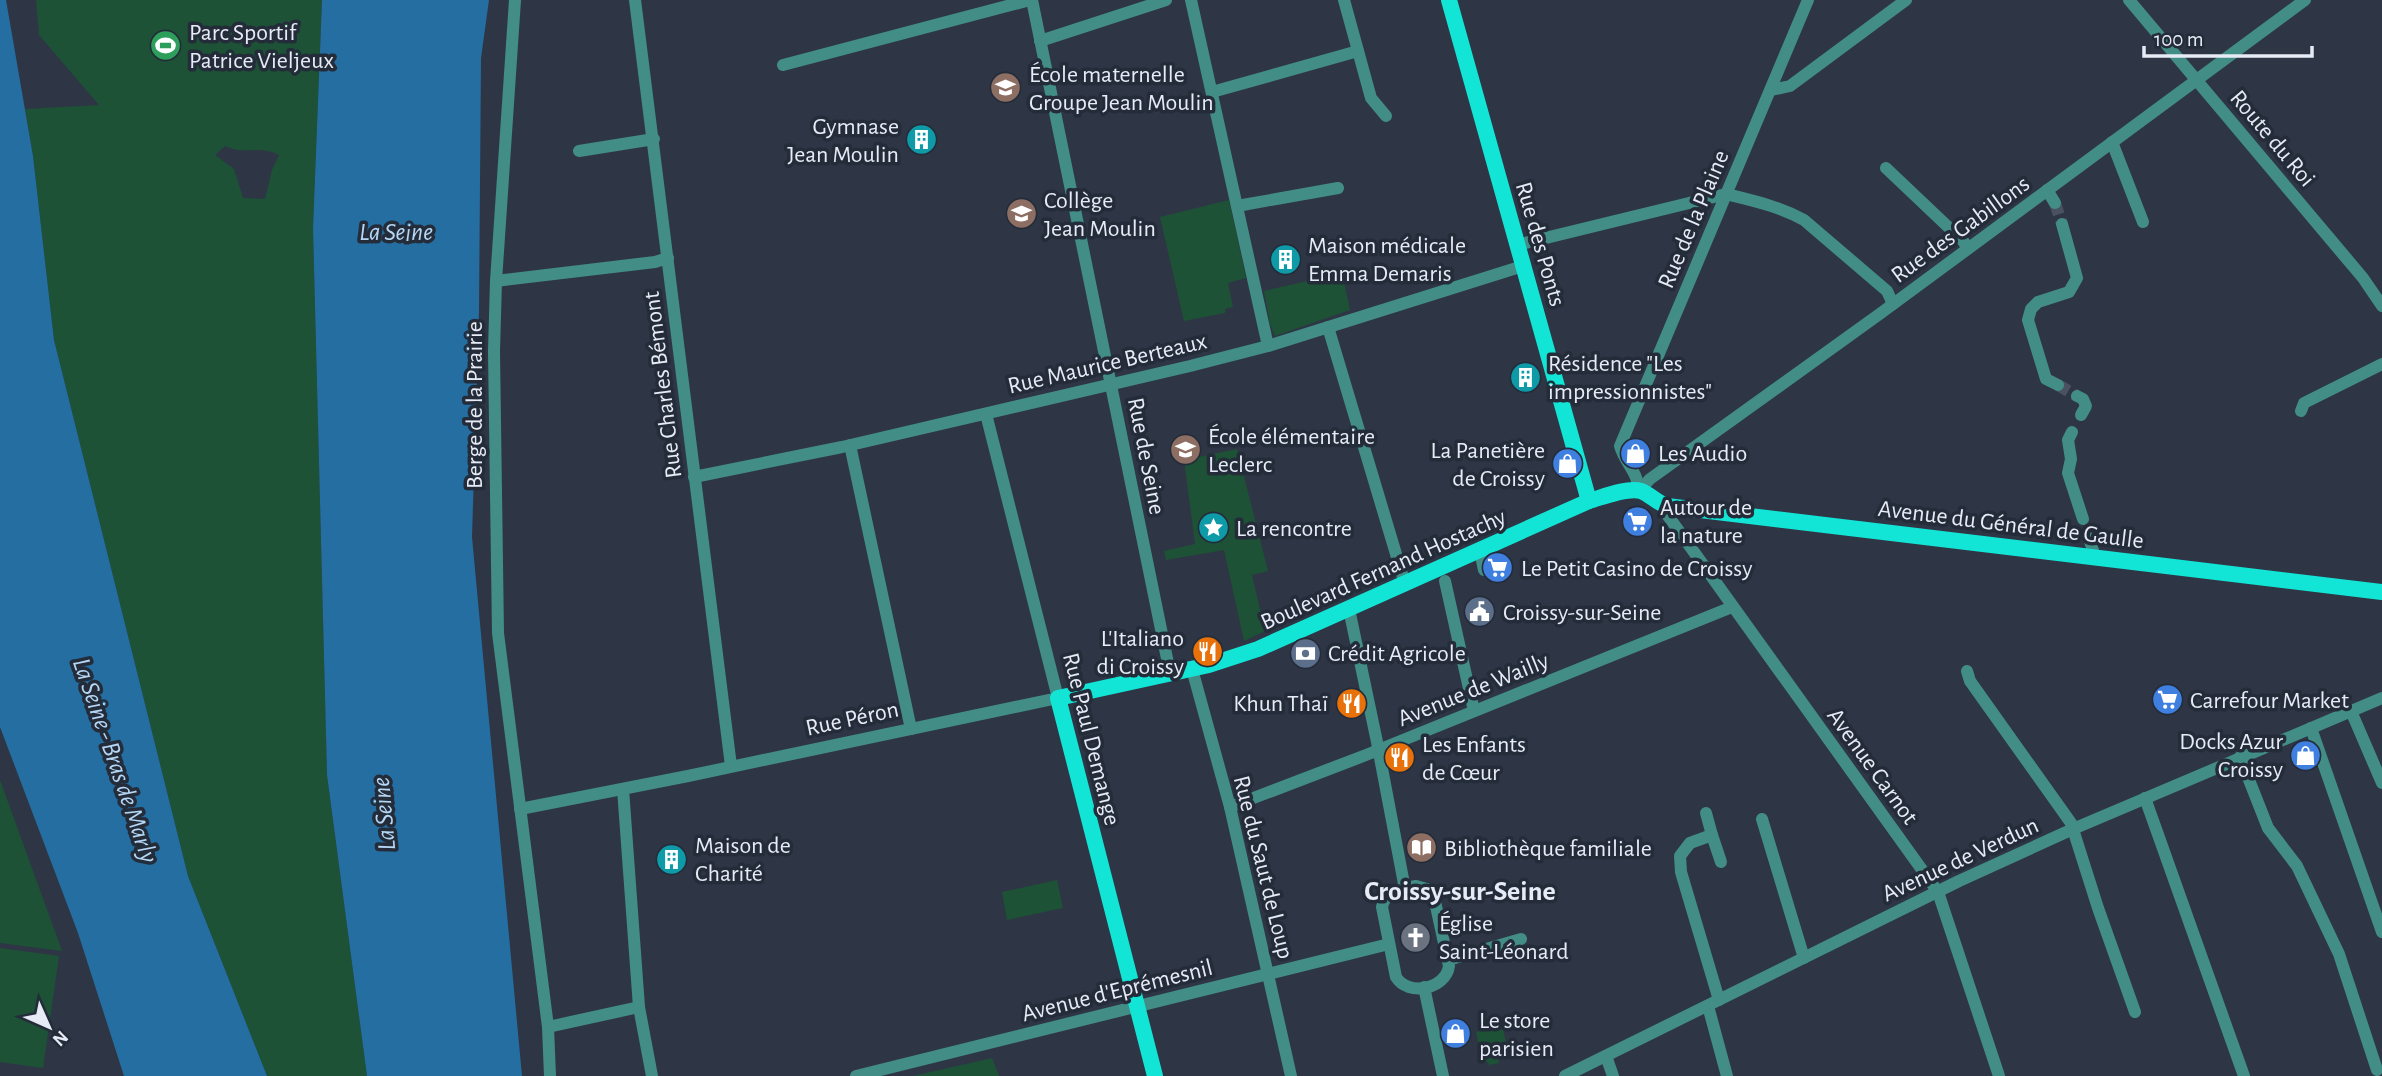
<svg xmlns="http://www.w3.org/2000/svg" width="2382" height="1076" viewBox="0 0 2382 1076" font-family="'Alegreya Sans',sans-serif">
<rect width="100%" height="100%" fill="#2e3645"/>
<g fill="#1d5236" fill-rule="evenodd">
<path d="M36 0H322L313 228 327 775 367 1076H267L188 876 54 340 33 156 25 109 99 105 39 35ZM225 146C247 156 257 144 279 155L272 170 265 199 243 198 234 169 215 155Z"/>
<path d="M1229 200 1246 278 1228 283 1233 307 1225 309V313L1184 321 1160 217Z"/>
<path d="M1342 273 1350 310 1275 336 1270 324 1264 291Z"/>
<path d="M1237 449 1268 571 1252 575 1265 631 1244 641 1224 550 1166 560 1164 551 1195 544 1184 460Z"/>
<path d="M0 780 62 951 0 943Z"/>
<path d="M1057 880 1063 908 1007 920 1002 892Z"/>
<path d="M0 948 59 956 43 1068 0 1062Z"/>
<path d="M1502 1025 1509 1055 1498 1060 1499 1063 1489 1065 1488 1062 1483 1063 1476 1032Z"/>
<path d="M992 1058 999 1076H913Z"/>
</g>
<g fill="#246ea2">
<path d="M0 0H6L33 156 54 340 188 876 267 1076H124L78 933 0 727Z"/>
<path d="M322 0H489L481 58 479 310 472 537 522 1076H367L327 775 313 228Z"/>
</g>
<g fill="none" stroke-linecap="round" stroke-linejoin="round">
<g stroke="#4a515f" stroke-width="12" stroke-dasharray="12 6" stroke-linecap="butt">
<path d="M2055 203 2062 224"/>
<path d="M2058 385 2077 396"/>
</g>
<g stroke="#428e86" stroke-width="12">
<path d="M515 0 496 281 494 351 498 633 548 1027 550 1076"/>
<path d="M635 0 731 766"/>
<path d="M1032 0 1170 673"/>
<path d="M1191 0 1268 346"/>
<path d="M1344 0 1371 98 1386 116"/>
<path d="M2129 0 2363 278 2382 306"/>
<path d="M1040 41 1166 0"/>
<path d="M783 65 1030 0"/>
<path d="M1771 90 1790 86 1906 0"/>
<path d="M1212 92 1358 51"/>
<path d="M2112 142 2143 222"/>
<path d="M579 151 654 139"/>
<path d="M1886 168 1964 242 1967 249"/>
<path d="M2047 190 2055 203"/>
<path d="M1237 206 1338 188"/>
<path d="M1517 245 1726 194C1754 201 1778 206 1804 220L1887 291 1893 304"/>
<path d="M496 281 655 262 668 258"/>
<path d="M1328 327 1405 584"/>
<path d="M2058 385 2046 379 2028 320 2031 309 2038 302 2069 292 2077 278 2062 224"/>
<path d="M2077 396 2083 399 2086 406 2081 415"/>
<path d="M2301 411 2304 403 2382 364"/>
<path d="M2072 432 2068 440 2071 459 2068 473 2083 519"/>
<path d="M850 445 911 729"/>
<path d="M694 477 842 447 1190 366 1268 346 1523 266"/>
<path d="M1639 491 1650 479 1881 313 2305 0"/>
<path d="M1639 491C1638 472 1625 463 1620 446L1808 0"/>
<path d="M1667 506 1666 513 1671 520 1938 892 1999 1076"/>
<path d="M2089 538 2095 557"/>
<path d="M1480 551 1484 570"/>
<path d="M1445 581 1474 711"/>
<path d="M1349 609 1377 742 1405 889"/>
<path d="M1192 669 1230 807 1291 1076"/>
<path d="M1967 671 1970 681 2071 823 2098 908 2135 1012"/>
<path d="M2351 711 2382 783"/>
<path d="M2311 728 2382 932"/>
<path d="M2240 757 2268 828 2297 866 2339 954 2377 1070"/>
<path d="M623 789 639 1007 652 1076"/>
<path d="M2145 798 2244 1076"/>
<path d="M1230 807 1366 755 1732 607"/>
<path d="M520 809 688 776 1058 698 986 414"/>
<path d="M1706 813 1712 835 1690 843 1680 856 1681 872 1719 1000"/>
<path d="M1762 819 1804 958"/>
<path d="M1712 835 1721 862"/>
<path d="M1416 886 1427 889 1434 897 1449 966C1446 989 1408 997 1396 977L1382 907C1386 889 1401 889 1416 886Z"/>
<path d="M1448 960 1521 939"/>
<path d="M1424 987 1443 1076"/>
<path d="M1708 1006 1727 1076"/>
<path d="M548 1027 639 1007"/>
<path d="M1606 1056 1613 1076"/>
<path d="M856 1076 1389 944"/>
<path d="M1565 1076 1959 881 2073 829 2382 698"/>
</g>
<g stroke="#12e5d6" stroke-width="16">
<path d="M1449 0 1589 501"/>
<path d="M1155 1076 1058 698 1209 665 1258 649 1589 501C1603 497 1627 487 1641 491 1651 495 1657 503 1667 506L2382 592"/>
</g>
</g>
<defs>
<symbol id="stadium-disc" viewBox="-11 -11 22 22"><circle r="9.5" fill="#2e9e5b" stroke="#242c3a"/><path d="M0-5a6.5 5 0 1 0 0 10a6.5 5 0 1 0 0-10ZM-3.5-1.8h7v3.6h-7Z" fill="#fff"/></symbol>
<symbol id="school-disc" viewBox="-11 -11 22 22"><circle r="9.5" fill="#8d6e63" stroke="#242c3a"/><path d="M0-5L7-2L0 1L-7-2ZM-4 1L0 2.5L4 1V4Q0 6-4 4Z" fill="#fff"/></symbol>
<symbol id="building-disc" viewBox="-11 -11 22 22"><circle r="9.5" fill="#0f9aa8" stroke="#242c3a"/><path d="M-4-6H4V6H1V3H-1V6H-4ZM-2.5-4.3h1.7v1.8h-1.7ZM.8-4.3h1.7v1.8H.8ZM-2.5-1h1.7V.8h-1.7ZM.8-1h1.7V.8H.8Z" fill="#fff"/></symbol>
<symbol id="shop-disc" viewBox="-11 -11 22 22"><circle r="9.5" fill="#3f7fe0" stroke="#242c3a"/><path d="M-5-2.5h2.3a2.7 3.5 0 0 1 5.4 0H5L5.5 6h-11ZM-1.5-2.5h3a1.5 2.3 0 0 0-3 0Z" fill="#fff"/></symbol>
<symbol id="supermarket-disc" viewBox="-11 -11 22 22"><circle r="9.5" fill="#3f7fe0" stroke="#242c3a"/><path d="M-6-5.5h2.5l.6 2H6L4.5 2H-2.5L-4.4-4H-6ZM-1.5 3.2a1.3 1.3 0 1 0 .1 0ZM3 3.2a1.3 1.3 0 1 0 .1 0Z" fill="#fff"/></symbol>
<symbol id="sight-disc" viewBox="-11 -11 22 22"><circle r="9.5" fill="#0f9aa8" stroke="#242c3a"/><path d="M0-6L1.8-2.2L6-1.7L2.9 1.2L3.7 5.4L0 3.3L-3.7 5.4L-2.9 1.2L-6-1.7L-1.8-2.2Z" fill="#fff"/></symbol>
<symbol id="civic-disc" viewBox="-11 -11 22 22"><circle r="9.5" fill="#5c6f8a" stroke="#242c3a"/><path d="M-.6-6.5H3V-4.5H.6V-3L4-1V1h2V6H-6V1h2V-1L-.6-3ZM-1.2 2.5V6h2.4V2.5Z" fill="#fff"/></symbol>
<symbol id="restaurant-disc" viewBox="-11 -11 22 22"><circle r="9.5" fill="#e8710a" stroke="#242c3a"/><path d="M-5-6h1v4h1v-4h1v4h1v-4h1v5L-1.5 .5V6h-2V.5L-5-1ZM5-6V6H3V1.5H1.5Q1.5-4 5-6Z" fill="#fff"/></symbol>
<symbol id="bank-disc" viewBox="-11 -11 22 22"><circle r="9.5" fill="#5c6f8a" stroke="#242c3a"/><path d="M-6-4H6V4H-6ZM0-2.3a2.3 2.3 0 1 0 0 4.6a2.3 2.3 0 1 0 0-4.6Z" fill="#fff"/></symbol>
<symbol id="library-disc" viewBox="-11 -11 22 22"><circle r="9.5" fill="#8d6e63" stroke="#242c3a"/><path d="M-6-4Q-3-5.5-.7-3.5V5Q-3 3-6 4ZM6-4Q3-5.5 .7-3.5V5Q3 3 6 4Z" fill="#fff"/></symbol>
<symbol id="church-disc" viewBox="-11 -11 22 22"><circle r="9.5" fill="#6b7280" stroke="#242c3a"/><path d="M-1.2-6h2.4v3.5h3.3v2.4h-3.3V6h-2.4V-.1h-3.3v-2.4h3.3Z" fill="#fff"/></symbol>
</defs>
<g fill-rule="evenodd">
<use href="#stadium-disc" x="148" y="28" width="35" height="35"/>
<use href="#school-disc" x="988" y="70" width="35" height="35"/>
<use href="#building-disc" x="904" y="122" width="35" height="35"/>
<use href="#school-disc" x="1004" y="196" width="35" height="35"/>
<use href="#building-disc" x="1268" y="242" width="35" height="35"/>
<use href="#building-disc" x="1508" y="360" width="35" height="35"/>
<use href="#school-disc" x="1168" y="432" width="35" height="35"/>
<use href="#shop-disc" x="1618" y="436" width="35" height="35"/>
<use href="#shop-disc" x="1550" y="446" width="35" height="35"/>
<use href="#supermarket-disc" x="1620" y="504" width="35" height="35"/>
<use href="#sight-disc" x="1196" y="510" width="35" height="35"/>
<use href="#supermarket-disc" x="1480" y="550" width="35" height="35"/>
<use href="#civic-disc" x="1462" y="594" width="35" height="35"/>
<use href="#restaurant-disc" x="1190" y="634" width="35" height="35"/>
<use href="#bank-disc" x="1288" y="636" width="35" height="35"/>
<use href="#supermarket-disc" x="2150" y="682" width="35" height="35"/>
<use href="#restaurant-disc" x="1334" y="686" width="35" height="35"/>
<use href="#shop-disc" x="2288" y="738" width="35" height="35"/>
<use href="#restaurant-disc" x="1382" y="740" width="35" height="35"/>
<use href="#library-disc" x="1404" y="830" width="35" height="35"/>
<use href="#building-disc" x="654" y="842" width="35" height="35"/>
<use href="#church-disc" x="1398" y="920" width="35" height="35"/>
<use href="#shop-disc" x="1438" y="1016" width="35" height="35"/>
</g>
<g text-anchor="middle" stroke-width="7" stroke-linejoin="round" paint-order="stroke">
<g font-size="24" fill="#e6ebf5" stroke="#242c3a" text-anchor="start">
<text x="189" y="40">Parc Sportif<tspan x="189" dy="28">Patrice Vieljeux</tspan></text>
<text x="1029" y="82">École maternelle<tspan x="1029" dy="28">Groupe Jean Moulin</tspan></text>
<text x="899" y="134" text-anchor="end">Gymnase<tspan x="899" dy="28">Jean Moulin</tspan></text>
<text x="1044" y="208">Collège<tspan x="1044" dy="28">Jean Moulin</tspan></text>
<text x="1308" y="253">Maison médicale<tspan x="1308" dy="28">Emma Demaris</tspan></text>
<text x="1548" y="371">Résidence "Les<tspan x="1548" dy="28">impressionnistes"</tspan></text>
<text x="1208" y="444">École élémentaire<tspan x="1208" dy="28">Leclerc</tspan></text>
<text x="1545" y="458" text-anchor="end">La Panetière<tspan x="1545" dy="28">de Croissy</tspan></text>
<text x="1658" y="461">Les Audio</text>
<text x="1660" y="515">Autour de<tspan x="1660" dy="28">la nature</tspan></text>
<text x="1236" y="536">La rencontre</text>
<text x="1521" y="576">Le Petit Casino de Croissy</text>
<text x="1503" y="620">Croissy-sur-Seine</text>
<text x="1184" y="646" text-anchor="end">L'Italiano<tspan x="1184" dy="28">di Croissy</tspan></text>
<text x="1328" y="661">Crédit Agricole</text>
<text x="2190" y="708">Carrefour Market</text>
<text x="1328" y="711" text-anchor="end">Khun Thaï</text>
<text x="2283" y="749" text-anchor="end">Docks Azur<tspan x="2283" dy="28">Croissy</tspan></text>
<text x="1422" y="752">Les Enfants<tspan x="1422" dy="28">de Cœur</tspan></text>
<text x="695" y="853">Maison de<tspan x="695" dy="28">Charité</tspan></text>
<text x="1444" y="856">Bibliothèque familiale</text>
<text x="1439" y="931">Église<tspan x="1439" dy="28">Saint-Léonard</tspan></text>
<text x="1479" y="1028">Le store<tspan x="1479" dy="28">parisien</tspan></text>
</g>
<g font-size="24" fill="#e6ebf5" stroke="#242c3a">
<text transform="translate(2273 138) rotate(50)" y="8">Route du Roi</text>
<text transform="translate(1693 219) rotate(-67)" y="8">Rue de la Plaine</text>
<text transform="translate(1960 229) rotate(-36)" y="8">Rue des Gabillons</text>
<text transform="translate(1541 244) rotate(74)" y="8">Rue des Ponts</text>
<text transform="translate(1107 363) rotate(-13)" y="8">Rue Maurice Berteaux</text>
<text transform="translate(662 385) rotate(-97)" y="8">Rue Charles Bémont</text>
<text transform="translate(474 405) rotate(-90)" y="8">Berge de la Prairie</text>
<text transform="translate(1147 456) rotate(79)" y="8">Rue de Seine</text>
<text transform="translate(2011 524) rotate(7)" y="8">Avenue du Général de Gaulle</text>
<text transform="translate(1383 569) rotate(-24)" y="8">Boulevard Fernand Hostachy</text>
<text transform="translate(1473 689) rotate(-22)" y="8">Avenue de Wailly</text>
<text transform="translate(852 718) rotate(-12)" y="8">Rue Péron</text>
<text transform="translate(1092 739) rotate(76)" y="8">Rue Paul Demange</text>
<text transform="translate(1873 766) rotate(54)" y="8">Avenue Carnot</text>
<text transform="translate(1960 859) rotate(-25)" y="8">Avenue de Verdun</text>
<text transform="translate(1264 867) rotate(76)" y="8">Rue du Saut de Loup</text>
<text transform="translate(1117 990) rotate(-14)" y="8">Avenue d'Eprémesnil</text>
</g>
<g font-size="26" font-style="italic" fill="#b5d7f5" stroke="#242c3a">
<text x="396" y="240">La Seine</text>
<text transform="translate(116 760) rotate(71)" y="9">La Seine - Bras de Marly</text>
<text transform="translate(383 814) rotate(-95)" y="9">La Seine</text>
</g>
<g font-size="28" font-weight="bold" fill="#e6ebf5" stroke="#242c3a">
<text x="1460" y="900">Croissy-sur-Seine</text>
</g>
</g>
<g transform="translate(49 1027) rotate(135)" stroke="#242c3a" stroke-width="5" paint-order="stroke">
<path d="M0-5L12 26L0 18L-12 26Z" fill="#e6ebf5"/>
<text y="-10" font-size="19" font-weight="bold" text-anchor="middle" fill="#e6ebf5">N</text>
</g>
<path d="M2144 46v10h168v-10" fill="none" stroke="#e6ebf5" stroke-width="3.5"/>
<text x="2154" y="46" font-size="21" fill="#e6ebf5" stroke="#242c3a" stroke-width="5" paint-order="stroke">100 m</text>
</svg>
